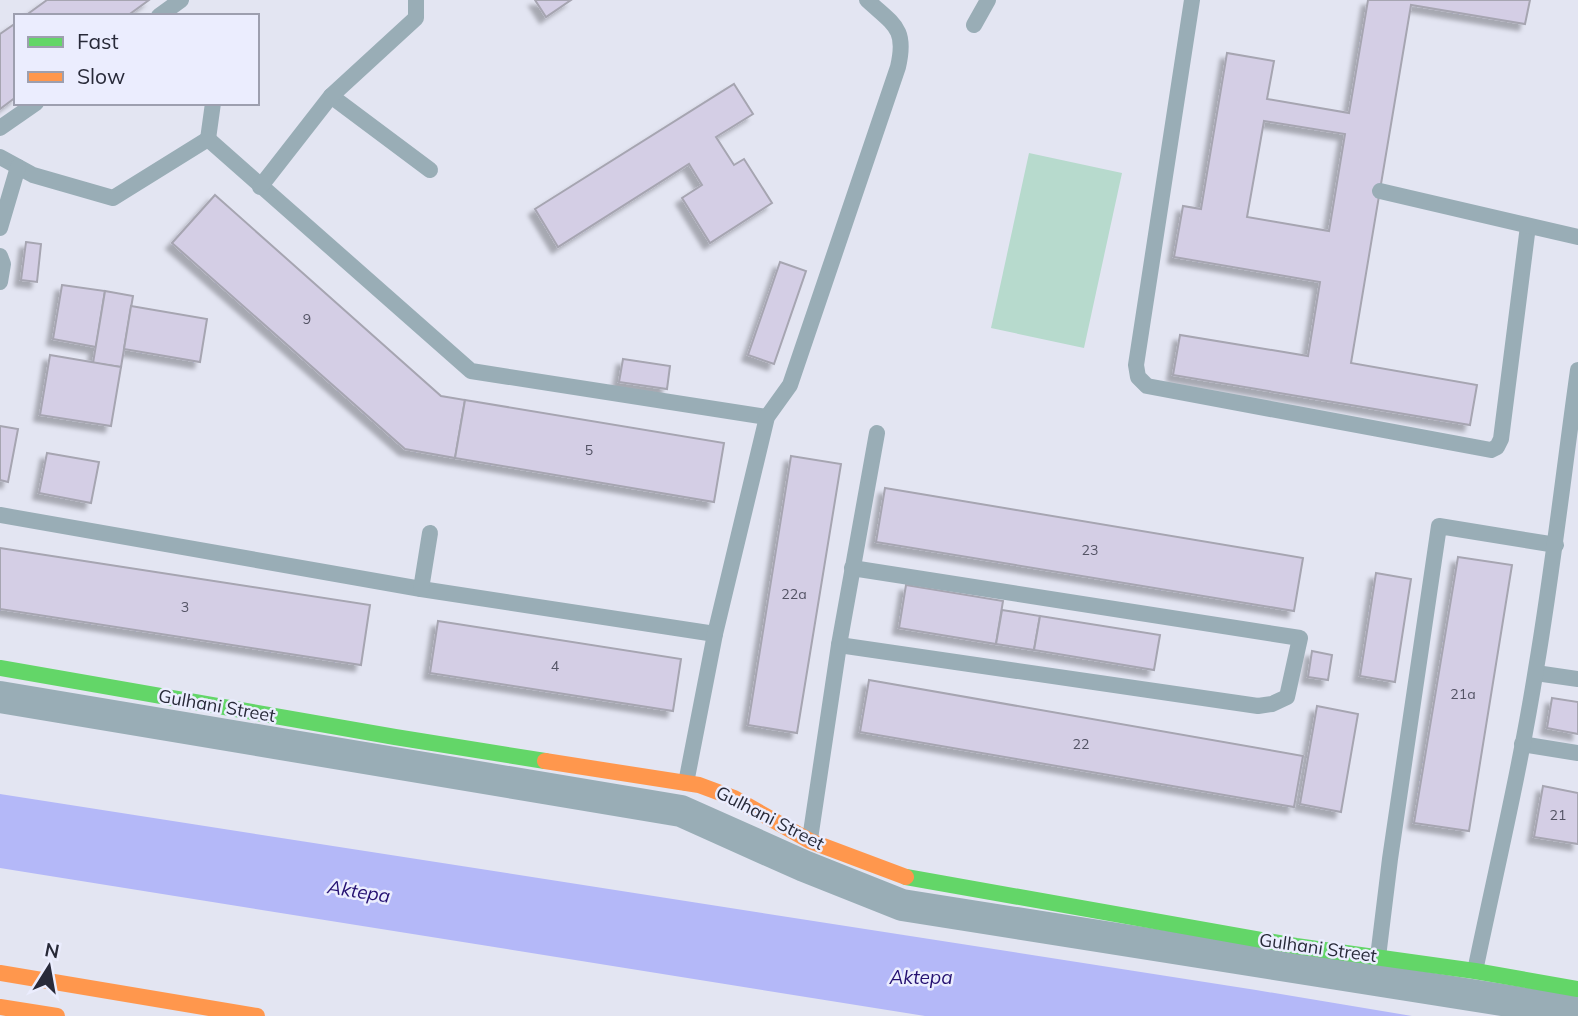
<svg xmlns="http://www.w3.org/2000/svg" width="1578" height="1016" viewBox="0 0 1578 1016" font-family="Mulish,sans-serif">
<defs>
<filter id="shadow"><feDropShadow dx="-6" dy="6" stdDeviation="2" flood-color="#0004"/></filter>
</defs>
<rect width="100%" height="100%" fill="#e3e5f2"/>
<path fill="#b7dacd" d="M1029 153 1122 173 1084 348 991 328Z"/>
<path fill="#b4b8f8" d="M0 794 1256 990 1412 1016H925L0 868Z"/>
<g fill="#d4cee5" stroke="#a6a5b1" stroke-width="2" fill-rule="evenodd" filter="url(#shadow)">
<path d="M47 0H149L127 16H25Z"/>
<path d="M535 0H571L546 17Z"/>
<path d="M1368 0H1530L1525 24 1411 5 1351 363 1477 385 1470 425 1173 375 1180 335 1308 356 1320 282 1174 257 1183 206 1201 209 1227 53 1274 61 1267 99 1349 113ZM1264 121 1345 134 1329 231 1247 217Z"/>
<path d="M16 23V97L0 109V34Z"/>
<path d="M734 84 753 114 716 137 734 165 744 159 772 203 710 243 682 198 702 185 689 164 558 247 535 209Z"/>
<path d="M215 195 441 396 465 400 455 458 405 449 172 243Z"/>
<path d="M26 242 41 244 37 282 21 280Z"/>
<path d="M780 262 806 271 774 364 748 355Z"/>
<path d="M62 285 105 291 96 347 53 339Z"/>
<path d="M105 291 133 296 121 367 93 363Z"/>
<path d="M131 306 207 319 200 362 124 349Z"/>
<path d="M50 355 121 367 111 426 40 415Z"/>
<path d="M623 359 670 366 667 389 619 382Z"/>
<path d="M465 400 724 443 714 502 455 458Z"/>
<path d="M0 426 18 429 8 482 0 480Z"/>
<path d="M47 453 99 462 91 503 39 493Z"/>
<path d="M791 456 841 464 797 733 748 725Z"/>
<path d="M885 488 1303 558 1294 611 876 542Z"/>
<path d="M0 548 370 605 361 665 0 609Z"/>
<path d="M1458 557 1512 565 1469 831 1414 823Z"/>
<path d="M1376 573 1411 579 1395 682 1360 676Z"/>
<path d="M906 585 1003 601 996 644 899 628Z"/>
<path d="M1002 610 1040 616 1034 650 996 644Z"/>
<path d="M1040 616 1160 635 1154 670 1034 650Z"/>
<path d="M438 621 681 659 673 711 430 673Z"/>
<path d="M1312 651 1332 655 1328 680 1308 677Z"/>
<path d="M869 680 1303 756 1294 807 860 732Z"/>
<path d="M1552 698 1578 702V734L1547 728Z"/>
<path d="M1317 706 1358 714 1341 812 1300 804Z"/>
<path d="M1543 786 1578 793V844L1534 837Z"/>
</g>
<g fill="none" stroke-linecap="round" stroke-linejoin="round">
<g stroke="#99adb6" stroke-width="16">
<path d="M1192 0 1136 365 1138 377 1147 386 1491 450 1497 447 1501 439 1528 226"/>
<path d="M159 16 181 0"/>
<path d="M974 25 988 0"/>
<path d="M331 96 430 170"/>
<path d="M0 128 36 103"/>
<path d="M208 139 213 103"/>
<path d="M0 157 33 175 113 198 208 139 471 371 767 417"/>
<path d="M260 187 331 96 416 18V0"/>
<path d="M1380 191 1578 237"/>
<path d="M0 228 18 167"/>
<path d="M0 256 3 264 0 282"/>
<path d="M0 515 421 589 715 634"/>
<path d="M421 589 430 533"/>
<path d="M839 645 1258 706 1272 704 1287 697 1300 638 852 568"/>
<path d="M1536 673 1578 679"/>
<path d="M1522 744 1578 753"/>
<path d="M686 783 715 634 767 417 790 385 898 67C907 28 894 25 867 0"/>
<path d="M810 839 839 645 877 433"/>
<path d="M1378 957 1390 859 1439 526 1556 545"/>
<path d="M1475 971C1496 870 1520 770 1536 669 1553 569 1564 469 1578 370"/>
</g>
<path stroke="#99adb6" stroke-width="32" d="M0 697 681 811 804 866 902 905 1578 1012"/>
<g stroke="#63d668" stroke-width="16">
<path d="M0 668 395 737 545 761"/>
<path d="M906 877 1296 946 1475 971 1578 989"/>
</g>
<g stroke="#ff974d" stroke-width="16">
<path d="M545 761 699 785 734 798 810 841 906 877"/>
<path d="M0 973 257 1016"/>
<path d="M0 1007 57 1016"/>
</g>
</g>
<g text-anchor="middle" stroke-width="5" stroke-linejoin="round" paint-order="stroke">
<g font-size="14" fill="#535364">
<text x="307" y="324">9</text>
<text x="589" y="455">5</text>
<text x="1090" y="555">23</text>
<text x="794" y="599">22а</text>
<text x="185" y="612">3</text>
<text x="555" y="671">4</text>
<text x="1463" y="699">21а</text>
<text x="1081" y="749">22</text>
<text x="1558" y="820">21</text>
</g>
<g font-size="18" fill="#282a39" stroke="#ebedfe">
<text transform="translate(217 706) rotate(10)" y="6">Gulhani Street</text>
<text transform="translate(770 818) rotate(27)" y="6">Gulhani Street</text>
<text transform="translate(1318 948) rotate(8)" y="6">Gulhani Street</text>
</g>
<g font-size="19" font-style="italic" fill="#241071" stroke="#ebedfe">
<text transform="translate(359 891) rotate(9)" y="7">Aktepa</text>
<text x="921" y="984">Aktepa</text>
</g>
</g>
<rect x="14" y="14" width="245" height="91" fill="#ebedfe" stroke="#9d9faf" stroke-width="2"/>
<rect x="28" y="37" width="35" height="10" fill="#63d668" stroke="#9d9faf" stroke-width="2"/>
<text x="77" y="49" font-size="21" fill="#282a39">Fast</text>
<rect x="28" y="72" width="35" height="10" fill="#ff974d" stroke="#9d9faf" stroke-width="2"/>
<text x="77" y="84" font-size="21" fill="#282a39">Slow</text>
<g transform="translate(49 967) rotate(11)" stroke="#ebedfe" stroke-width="5" paint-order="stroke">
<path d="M0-5L12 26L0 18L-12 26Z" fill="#282a39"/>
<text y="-10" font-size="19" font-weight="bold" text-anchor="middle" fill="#282a39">N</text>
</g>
</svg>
